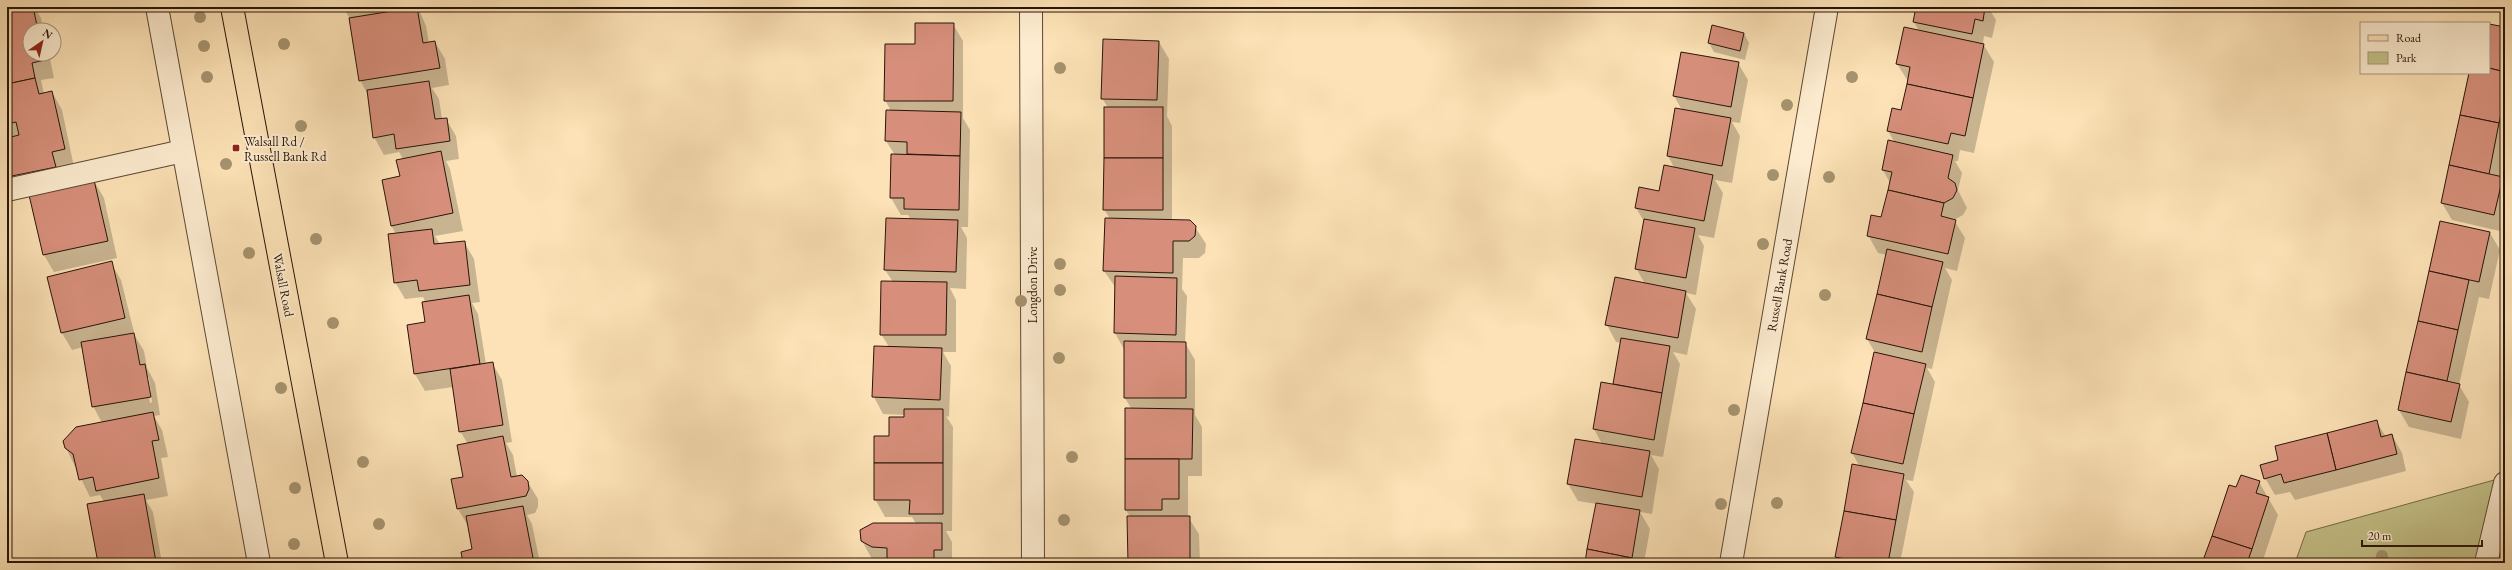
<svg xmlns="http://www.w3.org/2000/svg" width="2512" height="570" viewBox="0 0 2512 570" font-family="'EB Garamond',serif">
<rect width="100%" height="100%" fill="#fce2b6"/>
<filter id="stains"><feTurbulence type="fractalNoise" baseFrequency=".005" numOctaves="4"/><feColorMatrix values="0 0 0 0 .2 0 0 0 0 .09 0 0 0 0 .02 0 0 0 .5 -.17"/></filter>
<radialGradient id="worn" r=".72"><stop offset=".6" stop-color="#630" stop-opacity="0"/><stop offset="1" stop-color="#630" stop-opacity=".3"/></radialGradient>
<path fill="#c5c289" stroke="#766c48" d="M2505 477 2486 563H2295L2306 532Z"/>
<g fill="#0003" fill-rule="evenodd">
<path d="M7 7H34L41 18 43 30H30V54H49L54 78 41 80 44 94 52 92 62 110 74 167 7 191Z"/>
<path d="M343 7H418L426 26 429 43 435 42 445 59 449 85 432 88 439 99 442 119H446L456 136 459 159 446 161 450 169 463 231 435 236 440 244 464 242 474 259 480 302 472 303 478 314 486 364 492 363 502 380 512 442 506 443 513 455 517 477 527 481 538 499V507L535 513 527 515 532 524 540 563H464L473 550 468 526 458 509 468 444 460 431 453 387 425 391 415 374 427 323 426 303 423 297 405 299 395 282 396 234 391 225 403 159 399 152 384 155 374 137 368 95 360 80 350 19Z"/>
<path d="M622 7H638V12H624Z"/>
<path d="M676 7H699L694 12H683Z"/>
<path d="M1917 7H1988L1996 20 1992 38 1984 36 1983 44 1994 62 1974 153 1960 150 1958 161H1955L1962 173 1958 190 1967 208 1963 215 1954 220 1965 238 1957 271 1945 268 1952 280 1932 369 1927 368 1935 382 1913 481 1906 480 1914 492 1900 563H1839L1836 557 1860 467 1852 453 1876 354 1867 339 1887 255 1878 253 1868 235 1882 218 1890 183 1883 170 1895 143 1888 131 1902 112 1908 81 1897 64 1919 31 1914 22Z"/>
<path d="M2496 7H2505V10L2497 8Z"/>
<path d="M953 24 963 41V118L970 130 968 227H961L967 238 966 289 950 288 956 300V352H943L951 366 949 417 946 416 953 427 952 531H946L952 542V563H880L872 559 862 541 916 524 912 517H885L875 499 890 437 905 418V415L883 414 874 397 875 347H889L881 334 893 282 885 270 911 220 908 215H901L891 198 895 155 886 141 887 111H891L885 100 916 45Z"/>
<path d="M2489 25 2505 28V159L2501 177 2505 183 2504 232 2452 220 2442 203 2470 73H2489Z"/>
<path d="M1744 33 1749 43 1745 60 1714 52 1709 43Z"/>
<path d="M1159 42 1169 59 1167 116 1172 126V220L1195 227 1206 244 1205 253 1199 258H1183L1182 289 1187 296 1185 343 1195 360V415L1202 427V476H1188V517L1199 534 1200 563H1129L1130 517 1126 510 1132 410 1125 398V351L1115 333 1116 288 1104 271 1110 219 1104 209 1108 108 1102 98Z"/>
<path d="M1738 63 1748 80 1740 123 1732 122 1740 136 1732 183 1715 180 1723 193 1714 238 1698 235 1704 246 1696 295 1686 293 1696 309 1687 355 1673 352 1680 364 1663 457 1651 455 1659 469 1652 514 1640 512 1650 529 1644 563H1586L1597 504 1578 501 1568 484 1602 444 1594 429 1614 386 1621 343 1616 342 1607 325 1645 284 1636 268 1645 223 1636 208 1660 192 1675 169 1668 156 1682 110 1674 96Z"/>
<path d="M94 181 104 198 117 258 54 272 44 255 31 195Z"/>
<path d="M2440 222 2490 233 2500 250 2489 299 2479 297 2459 385 2469 402 2461 439 2409 427 2399 410Z"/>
<path d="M111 263 121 280 135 336 144 351 147 368 155 383 160 415 154 416 162 430 168 457 161 458 168 496 146 500 153 512 162 563H99L88 505 104 502 100 495 90 497 66 448 102 423 93 406 83 347 72 350 62 333ZM146 376 149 378 152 402 150 403Z"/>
<path d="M2376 421 2386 437 2392 435 2402 453 2406 471 2295 500 2290 492 2275 495 2265 478 2279 461Z"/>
<path d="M2259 482 2278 515 2262 563H2204L2237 488Z"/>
</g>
<g fill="#d78f7b" stroke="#281508">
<path d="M7 7H33L38 30H30V54H43L45 60 32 63 35 78 7 84Z"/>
<path d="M417 7 423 43 435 41 440 68 359 81 349 18Z"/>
<path d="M1916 7H1985L1983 21 1975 19 1972 34 1913 22Z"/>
<path d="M915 23H954L953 101H884L885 44H915Z"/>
<path d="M2489 24 2505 27V72L2489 68Z"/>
<path d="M1712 25 1744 33 1740 51 1708 43Z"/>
<path d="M1904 27 1984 44 1973 98 1907 84 1910 67 1896 64Z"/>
<path d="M1103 39 1159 41 1157 100 1101 99Z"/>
<path d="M1681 52 1739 62 1731 107 1673 96Z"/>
<path d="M2489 68 2505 72V97L2499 123 2460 115 2469 73H2489Z"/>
<path d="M35 78 39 94 52 91 65 149 52 152 56 167 7 177V138L19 135 16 122 7 124V84Z"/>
<path d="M429 81 435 119 447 118 450 141 396 149 394 134 373 138 367 90Z"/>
<path d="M1907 84 1973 98 1965 136 1951 133 1948 144 1887 131 1892 108 1901 110Z"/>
<rect x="1104" y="107" width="59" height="51"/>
<path d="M1675 108 1731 118 1722 166 1667 156Z"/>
<path d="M886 110 961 112 960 156 907 154V142L885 141Z"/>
<path d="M2460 115 2499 123 2489 174 2449 165Z"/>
<path d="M1888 140 1953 155 1948 178 1955 183 1957 190 1953 198 1944 203 1888 190 1892 172 1882 170Z"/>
<path d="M441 151 453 213 391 226 382 180 400 176 396 160Z"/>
<path d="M891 154 960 156 959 210 904 209V198H890Z"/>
<path d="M1104 158H1163V210H1103Z"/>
<path d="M1664 165 1713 175 1704 221 1635 208 1639 187 1659 191Z"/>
<path d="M2449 165 2503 177 2494 215 2441 203Z"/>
<path d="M94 180 108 241 43 255 29 195Z"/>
<path d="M1888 190 1944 203 1941 216 1956 220 1948 254 1867 236 1871 215 1881 217Z"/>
<path d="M886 218 958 220 956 272 884 270Z"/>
<path d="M1105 218 1190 220 1196 226 1195 236 1189 241H1173V273L1103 271Z"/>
<path d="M1644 219 1695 228 1686 278 1635 269Z"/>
<path d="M2440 221 2490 232 2479 282 2429 271Z"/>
<path d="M432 229 434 244 465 241 470 285 419 291 417 280 394 283 388 234Z"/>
<path d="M1887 249 1943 262 1932 307 1877 294Z"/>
<path d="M112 261 125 318 61 333 47 277Z"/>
<path d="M2429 271 2469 280 2458 330 2418 321Z"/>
<path d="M1115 276 1177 278 1176 335 1114 333Z"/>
<path d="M1615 277 1686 291 1678 338 1605 325Z"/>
<path d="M881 281 947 282 946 335H880Z"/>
<path d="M1877 294 1932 307 1922 352 1866 339Z"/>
<path d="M469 295 480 364 414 374 407 325 425 322 422 302Z"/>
<path d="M2418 321 2458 330 2447 381 2406 372Z"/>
<path d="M134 333 140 365 145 364 151 397 92 407 81 342Z"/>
<path d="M1621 338 1670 346 1662 393 1613 384Z"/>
<path d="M1124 341 1186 342V398H1124Z"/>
<path d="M874 346 942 348 940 400 872 397Z"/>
<path d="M1874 352 1926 364 1914 414 1863 403Z"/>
<path d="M493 362 503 425 459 432 450 369Z"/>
<path d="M2406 372 2460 384 2451 422 2398 410Z"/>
<path d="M1601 382 1662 393 1654 440 1593 429Z"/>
<path d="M1863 403 1914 414 1903 464 1851 453Z"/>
<path d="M1125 408 1193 409 1192 459H1125Z"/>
<path d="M904 409H943V463H874V436H889V417H904Z"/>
<path d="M153 412 159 440 152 441 159 478 96 491 93 477 79 480 73 454 65 448 63 441 76 427Z"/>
<path d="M2377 420 2381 437 2392 434 2397 454 2336 470 2327 433Z"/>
<path d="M2327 433 2336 470 2284 483 2281 474 2264 479 2260 465 2278 460 2275 446Z"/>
<path d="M503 436 511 477 522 475 528 481 529 489 526 496 457 509 451 479 463 477 457 445Z"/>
<path d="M1575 439 1650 451 1642 497 1567 484Z"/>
<path d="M1125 459H1179V499H1162V510H1125Z"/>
<path d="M874 463H943V514H909L910 500H874Z"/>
<path d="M1852 464 1904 474 1896 520 1844 511Z"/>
<path d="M2241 475 2260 481 2256 493 2269 497 2252 549 2212 536 2229 485 2236 487Z"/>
<path d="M144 494 156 562 98 563 87 504Z"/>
<path d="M1596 503 1640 510 1632 558 1587 549Z"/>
<path d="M523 506 534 563H463L461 552 472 549 466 516Z"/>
<path d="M1844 511 1896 520 1888 563H1864L1835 557Z"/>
<path d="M1127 516H1190V563H1128Z"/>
<path d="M873 523H942V550H934V563H887V548L872 547 861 541 860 530Z"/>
<path d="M2212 536 2252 549 2247 563H2202Z"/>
<path d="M1587 549 1632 558 1631 563H1585Z"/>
</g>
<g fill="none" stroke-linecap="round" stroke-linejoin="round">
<defs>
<g id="minor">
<path d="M157 7 259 563"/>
<path d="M1031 7 1033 563"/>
<path d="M7 190 183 151"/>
<path d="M1731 563 1827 7"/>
<path d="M2486 563 2505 483"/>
</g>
<path id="major" d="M232 7 337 563"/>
</defs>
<use href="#minor" stroke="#5d4834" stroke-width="24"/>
<use href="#major" stroke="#281508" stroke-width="24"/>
<use href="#minor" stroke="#fdecd0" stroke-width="22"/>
<use href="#major" stroke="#fce2b6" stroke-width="22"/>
</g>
<g fill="#a6936f">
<circle cx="200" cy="17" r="6"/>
<circle cx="284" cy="44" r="6"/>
<circle cx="204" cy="46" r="6"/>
<circle cx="1060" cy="68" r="6"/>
<circle cx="207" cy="77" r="6"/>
<circle cx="1852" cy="77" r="6"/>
<circle cx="1787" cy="105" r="6"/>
<circle cx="301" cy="126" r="6"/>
<circle cx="226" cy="164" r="6"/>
<circle cx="1773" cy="175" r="6"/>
<circle cx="1829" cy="177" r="6"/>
<circle cx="316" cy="239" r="6"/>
<circle cx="1763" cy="244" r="6"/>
<circle cx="249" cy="253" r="6"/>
<circle cx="1060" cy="264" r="6"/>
<circle cx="1060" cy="290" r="6"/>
<circle cx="1825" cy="295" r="6"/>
<circle cx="1021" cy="301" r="6"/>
<circle cx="333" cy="323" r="6"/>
<circle cx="1059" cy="358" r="6"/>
<circle cx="281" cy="388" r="6"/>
<circle cx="1734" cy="410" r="6"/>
<circle cx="1072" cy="457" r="6"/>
<circle cx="363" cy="462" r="6"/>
<circle cx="295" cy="488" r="6"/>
<circle cx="1777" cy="503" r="6"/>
<circle cx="1721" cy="504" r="6"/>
<circle cx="1064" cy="520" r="6"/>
<circle cx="379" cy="524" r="6"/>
<circle cx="294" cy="544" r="6"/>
<circle cx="2382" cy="556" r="6"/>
</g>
<rect fill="#8f2418" stroke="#fdecd0" stroke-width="1.5" x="232" y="144" width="8" height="8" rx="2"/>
<g text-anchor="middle" stroke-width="4" stroke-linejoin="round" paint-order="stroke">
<g font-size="13" fill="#281508" stroke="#fdecd0" text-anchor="start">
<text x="244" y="146">Walsall Rd /<tspan x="244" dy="15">Russell Bank Rd</tspan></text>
</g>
<g font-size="13" fill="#281508" stroke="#fdecd0">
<text transform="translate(284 285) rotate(79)" y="5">Walsall Road</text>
<text transform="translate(1032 285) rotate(-90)" y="5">Longdon Drive</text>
<text transform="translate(1779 285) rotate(-80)" y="5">Russell Bank Road</text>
</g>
</g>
<rect width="2512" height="570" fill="none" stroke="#fce2b6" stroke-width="24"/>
<rect x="8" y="8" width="2496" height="554" fill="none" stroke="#281508" stroke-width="2"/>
<rect x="12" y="12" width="2488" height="546" fill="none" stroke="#281508"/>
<rect x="2360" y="22" width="130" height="52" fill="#fdecd0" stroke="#a89680"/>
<rect x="2368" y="35" width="20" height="6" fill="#fce2b6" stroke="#a89680"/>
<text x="2396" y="42" font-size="12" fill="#281508">Road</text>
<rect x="2368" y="52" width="20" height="12" fill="#c5c289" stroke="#a89680"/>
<text x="2396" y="62" font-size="12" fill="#281508">Park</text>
<g transform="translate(42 42) rotate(34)"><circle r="19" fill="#fdecd0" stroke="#a89680"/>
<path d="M0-3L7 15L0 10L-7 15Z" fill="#8f2418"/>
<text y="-6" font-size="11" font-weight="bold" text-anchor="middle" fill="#281508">N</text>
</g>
<path d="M2362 540v6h120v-6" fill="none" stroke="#281508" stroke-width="2"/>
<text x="2368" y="540" font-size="12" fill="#281508" stroke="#fdecd0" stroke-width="3" paint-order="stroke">20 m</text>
<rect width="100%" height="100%" filter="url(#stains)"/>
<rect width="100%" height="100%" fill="url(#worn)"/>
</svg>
